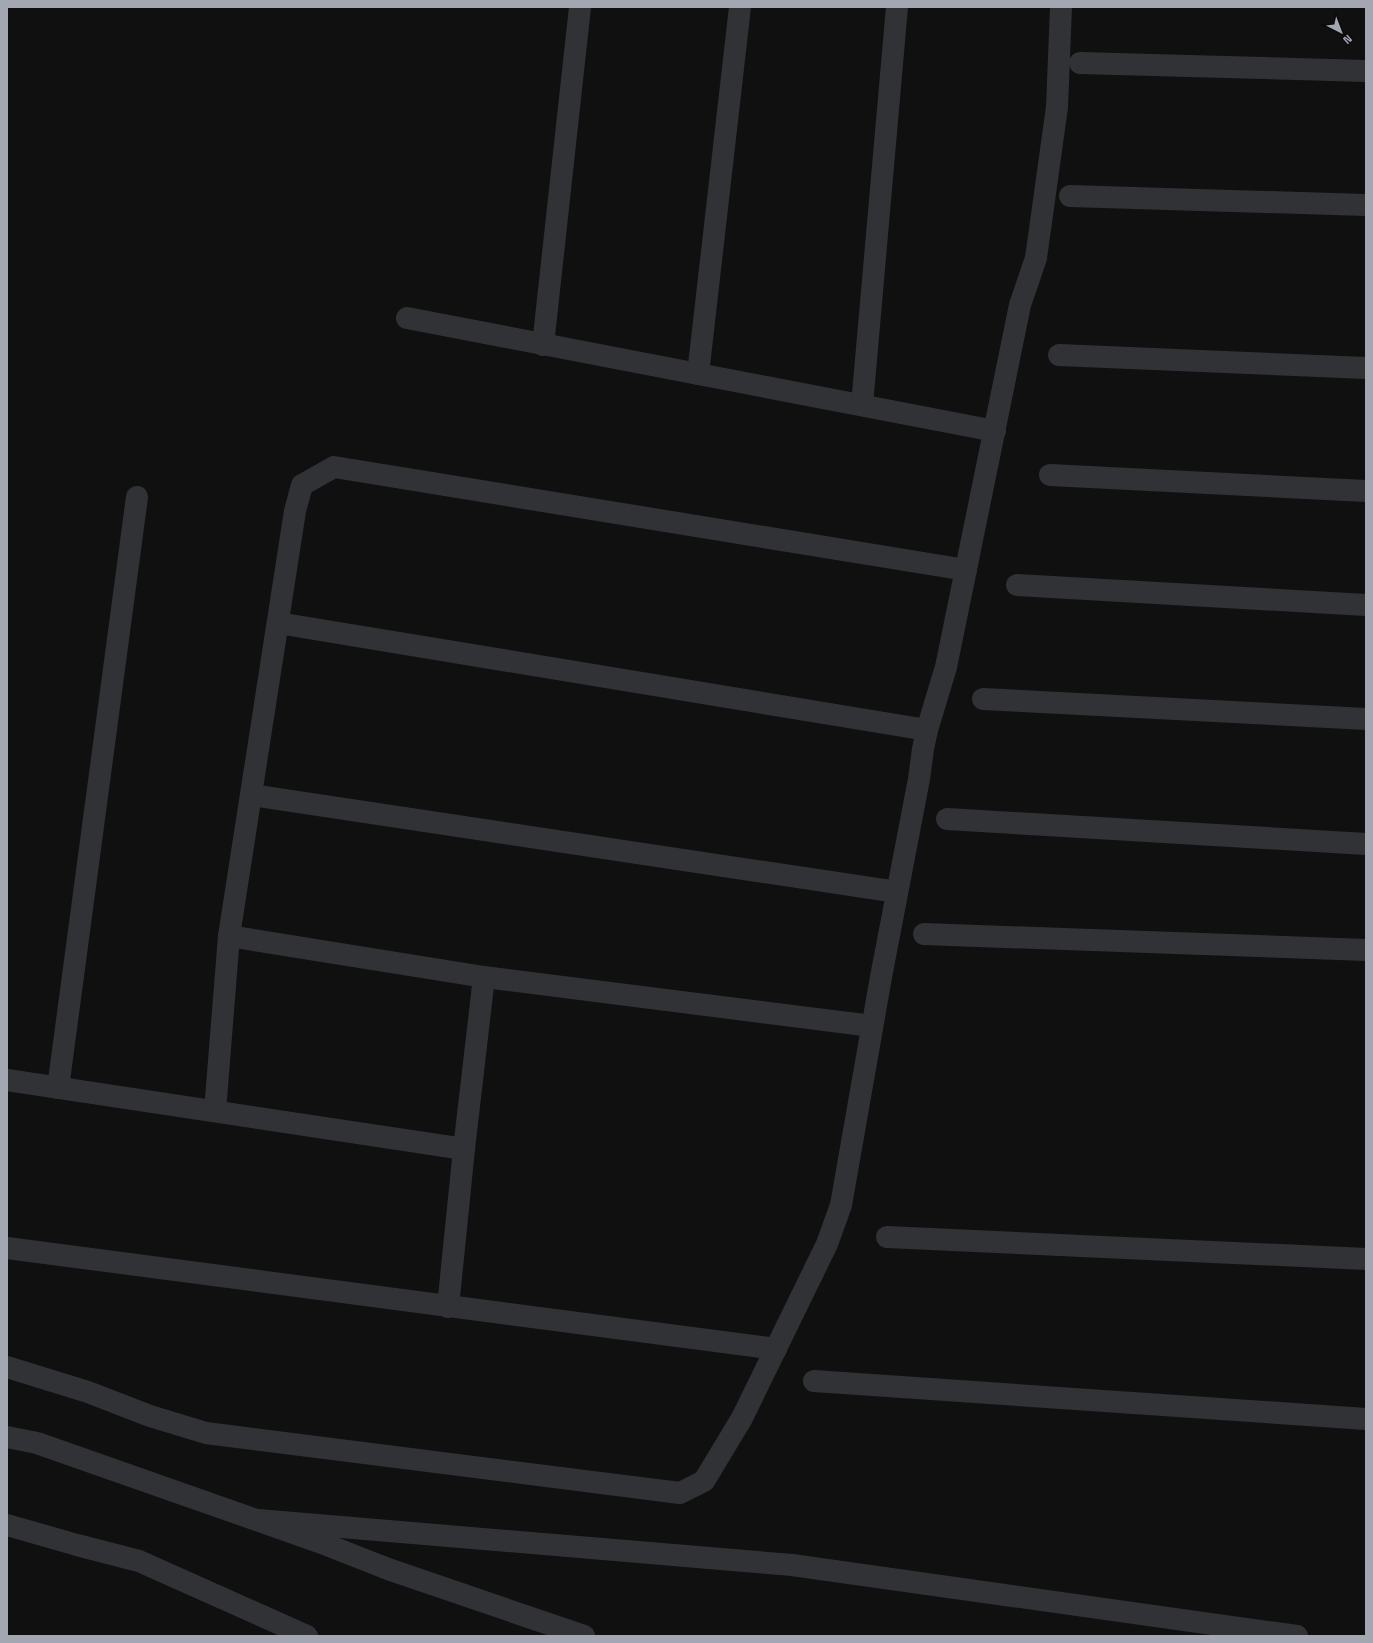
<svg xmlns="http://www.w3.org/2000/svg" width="1373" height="1643" viewBox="0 0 1373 1643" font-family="'Space Grotesk',sans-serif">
<rect width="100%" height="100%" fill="#101011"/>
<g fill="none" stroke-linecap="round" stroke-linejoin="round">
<g stroke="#313236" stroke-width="22">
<path d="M1080 63 1366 71"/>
<path d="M1070 196 1366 205"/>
<path d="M407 318 995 431"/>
<path d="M543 345 580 7"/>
<path d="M1059 355 1366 368"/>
<path d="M698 374 740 7"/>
<path d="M862 405 897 7"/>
<path d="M1050 475 1366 491"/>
<path d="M1017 585 1366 605"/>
<path d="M278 623 927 730"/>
<path d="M983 699 1366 719"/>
<path d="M251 795 897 892"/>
<path d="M947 819 1366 844"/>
<path d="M924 934 1366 950"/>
<path d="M229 936 484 977 872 1026"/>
<path d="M7 1080 464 1149"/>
<path d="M58 1088 137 497"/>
<path d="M215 1111 229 936 295 511 302 485 334 467 966 570"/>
<path d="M887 1237 1366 1259"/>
<path d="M7 1248 776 1349"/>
<path d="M448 1307 464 1149 484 977"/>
<path d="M7 1367 88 1392 150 1416 206 1433 680 1493 704 1481 742 1418 827 1244 841 1205 881 977 919 779 923 749 927 730 946 667 1020 305 1036 258 1057 107 1061 7"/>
<path d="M814 1381 1366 1419"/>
<path d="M7 1437 37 1443 322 1543 388 1569 584 1636"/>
<path d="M258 1520 792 1565 1297 1636"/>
<path d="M7 1525 77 1545 139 1561 307 1636"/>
</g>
</g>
<rect width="1373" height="1643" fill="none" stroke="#a2a7b1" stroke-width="16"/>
<g transform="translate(1341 32) rotate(138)" stroke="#0b0b0c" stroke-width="3" paint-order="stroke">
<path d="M0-3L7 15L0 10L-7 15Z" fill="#a2a7b1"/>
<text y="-6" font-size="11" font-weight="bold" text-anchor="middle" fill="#a2a7b1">N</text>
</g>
</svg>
